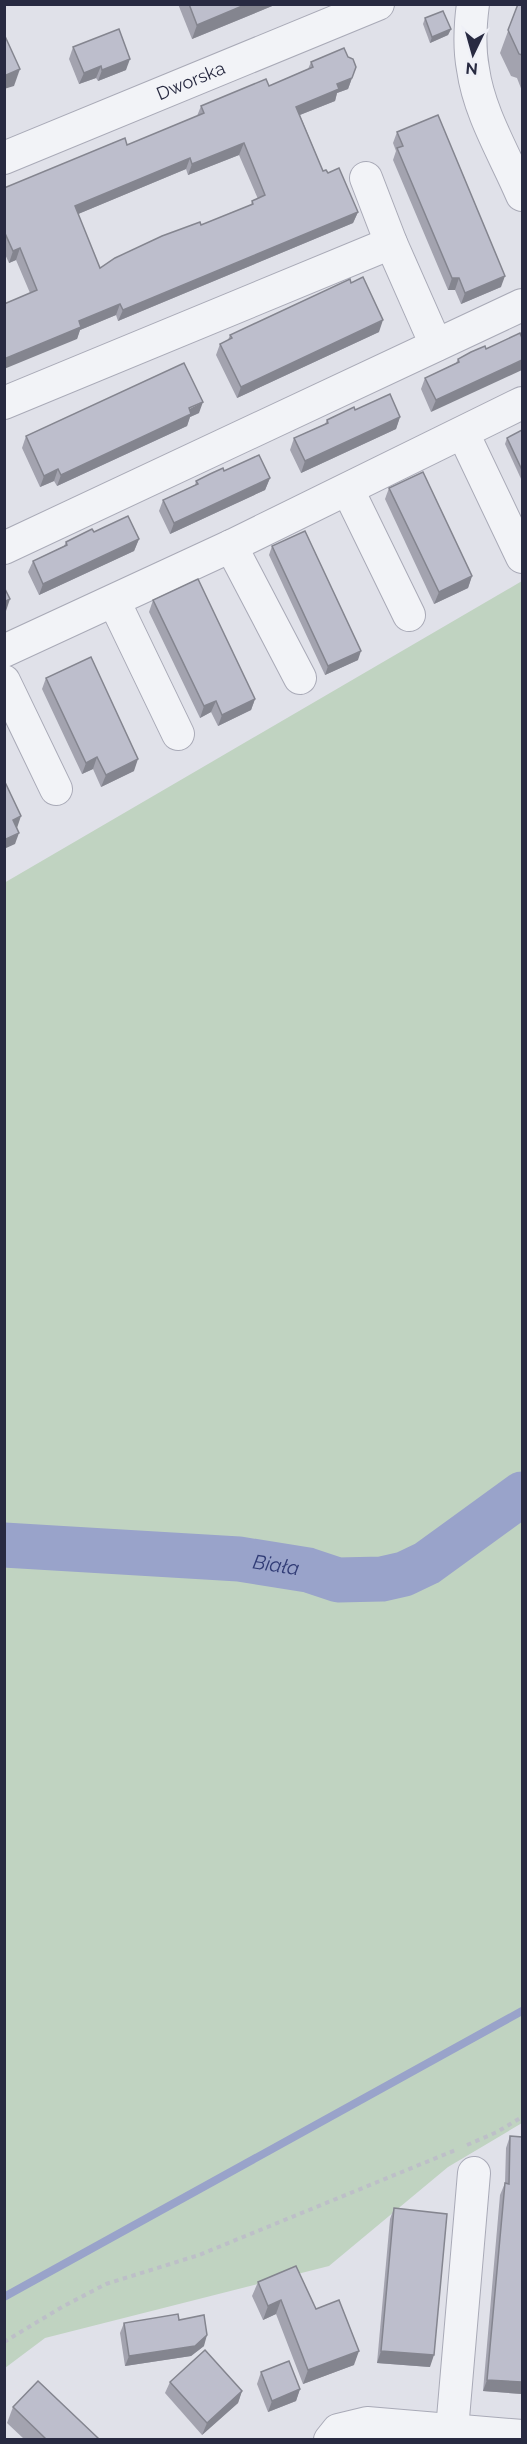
<svg xmlns="http://www.w3.org/2000/svg" width="527" height="2444" viewBox="0 0 527 2444" font-family="Raleway,sans-serif">
<rect width="100%" height="100%" fill="#e0e1e9"/>
<path fill="#c0d3c1" d="M522 581V2123L448 2167 329 2266 45 2338 5 2368 4 883Z"/>
<g fill="none" stroke-linecap="round" stroke-linejoin="round">
<path stroke="#99a3ca" stroke-width="8" d="M4 2297 522 2011"/>
<path stroke="#99a3ca" stroke-width="45" id="s1" d="M4 1545 239 1559 308 1570 338 1580 382 1579 404 1574 427 1563 522 1494"/>
<defs>
<g id="minor">
<path d="M473 4C470 26 469 48 473 69 479 113 505 155 522 195"/>
<path id="s2" d="M4 158 378 4"/>
<path d="M366 178 391 243 436 345"/>
<path d="M4 403 391 243"/>
<path d="M463 433 522 557"/>
<path d="M348 490 409 615"/>
<path d="M231 546 300 678"/>
<path d="M4 548 522 305"/>
<path d="M114 601 178 734"/>
<path d="M4 651 231 546 522 403"/>
<path d="M4 681 56 789"/>
<path d="M452 2430 474 2173"/>
<path d="M330 2440 338 2430 367 2423 522 2436"/>
</g>
</defs>
<use href="#minor" stroke="#a9aab7" stroke-width="34"/>
<g stroke="#bdbfc8" stroke-width="4" stroke-dasharray="4.5 4.5" stroke-linecap="butt">
<path d="M467 2145 497 2132 522 2117"/>
<path d="M4 2342 62 2307 106 2284 199 2255 458 2149"/>
</g>
<use href="#minor" stroke="#f2f3f7" stroke-width="32"/>
</g>
<g fill="#a3a3af" fill-rule="evenodd">
<path d="M178 4H277L192 39Z"/>
<path d="M518 4H522V91L517 78 511 76 500 53Z"/>
<path d="M425 18 451 29 448 35 430 43 423 24Z"/>
<path d="M73 47 126 70 98 81 96 78 79 84 69 59Z"/>
<path d="M348 57 356 67 348 89 337 93 335 101 300 115 323 171 328 173 358 212 353 223 118 321 116 315 80 330 77 339 30 293 16 260 9 263 4 252V188L127 145 197 116 201 106 269 86 308 69 311 62ZM239 155 258 199 252 201 251 205 100 268 78 214 186 169 188 175Z"/>
<path d="M397 132 501 287 461 304 455 290H448L393 160 396 151 393 143Z"/>
<path d="M351 283 379 332 237 398 216 355 220 344 228 340 230 335Z"/>
<path d="M486 349 431 412 421 389 425 378 456 363 458 359Z"/>
<path d="M355 410 400 417 396 429 301 473 290 450 294 438 325 424 327 420Z"/>
<path d="M199 413 190 417 187 426 57 486 54 481 40 487 22 448 26 436Z"/>
<path d="M522 430V481L505 444 507 438Z"/>
<path d="M224 471 270 478 265 490 170 534 159 511 163 500 195 485 196 481Z"/>
<path d="M389 488 472 576 468 588 434 604 385 499Z"/>
<path d="M94 532 139 539 134 551 39 595 28 572 33 561 64 546 66 542Z"/>
<path d="M272 546 358 660 325 675 269 555Z"/>
<path d="M153 600 255 699 251 710 218 726 211 712 200 718 149 612Z"/>
<path d="M46 678 134 771 101 787 93 769 82 774 42 689Z"/>
<path d="M510 2136 522 2137V2394L483 2391 500 2195 505 2183 506 2148Z"/>
<path d="M394 2208 430 2367 377 2363 390 2219Z"/>
<path d="M258 2282 316 2309 354 2365 303 2384 276 2314 263 2320 252 2296Z"/>
<path d="M179 2320 204 2346 191 2356 125 2366 120 2333 124 2323Z"/>
<path d="M261 2372 300 2389 296 2401 268 2412 257 2384Z"/>
<path d="M170 2382 242 2391 238 2403 202 2435 165 2393Z"/>
<path d="M13 2407 99 2439H24L7 2423Z"/>
</g>
<g fill="#84858f">
<path d="M247 4H277L192 39 197 25Z"/>
<path d="M451 29 448 35 430 43 432 37Z"/>
<path d="M130 59 126 70 98 81 102 70Z"/>
<path d="M101 66 96 78 79 84 84 73Z"/>
<path d="M20 69 14 86 4 89V76Z"/>
<path d="M352 78 348 89 337 93 335 101 292 118 296 107 337 84Z"/>
<path d="M244 143 239 155 188 175 192 164Z"/>
<path d="M190 158 186 169 71 217 75 206Z"/>
<path d="M358 212 353 223 118 321 123 310Z"/>
<path d="M20 248 16 260 9 263 13 251Z"/>
<path d="M505 276 501 287 461 304 465 293Z"/>
<path d="M452 278H459L455 290H448Z"/>
<path d="M120 304 116 315 80 330 77 339 4 369V359L79 321Z"/>
<path d="M383 320 379 332 237 398 241 387Z"/>
<path d="M522 360V370L431 412 436 400Z"/>
<path d="M203 402 199 413 190 417 187 426 57 486 61 475Z"/>
<path d="M400 417 396 429 301 473 305 461Z"/>
<path d="M58 469 54 481 40 487 44 476Z"/>
<path d="M270 478 265 490 170 534 174 523Z"/>
<path d="M139 539 134 551 39 595 43 584Z"/>
<path d="M472 576 468 588 434 604 439 592Z"/>
<path d="M10 599 6 611 4 612V602Z"/>
<path d="M361 651 358 660 325 675 328 666Z"/>
<path d="M255 699 251 710 218 726 222 715Z"/>
<path d="M216 701 211 712 200 718 204 706Z"/>
<path d="M97 757 93 769 82 774 86 763Z"/>
<path d="M138 759 134 771 101 787 106 775Z"/>
<path d="M21 816 17 828 8 831 13 820Z"/>
<path d="M19 833 15 844 4 849V840Z"/>
<path d="M281 2300 276 2314 263 2320 268 2306Z"/>
<path d="M207 2335 204 2346 191 2356 125 2366 129 2356Z"/>
<path d="M359 2351 354 2365 303 2384 308 2370Z"/>
<path d="M381 2351 434 2355 430 2367 377 2363Z"/>
<path d="M487 2380 522 2382V2394L483 2391Z"/>
<path d="M300 2389 296 2401 268 2412 272 2401Z"/>
<path d="M242 2391 238 2403 202 2435 207 2423Z"/>
</g>
<g fill="#bdbecc" stroke="#84858f" stroke-width="1.5" fill-rule="evenodd">
<path d="M189 4H247L197 25Z"/>
<path d="M518 4H522V55L519 54 508 30Z"/>
<path d="M443 11 451 29 432 37 425 18Z"/>
<path d="M119 29 130 59 102 70 101 66 84 73 73 47Z"/>
<path d="M4 34 20 69 4 76Z"/>
<path d="M344 48 348 57 353 59 356 67 352 78 337 84 339 89 296 107 323 171 326 170 328 173 339 168 358 212 123 310 120 304 79 321 81 327 4 359V304L37 290 20 248 13 251 4 231V188L125 138 127 145 204 113 201 106 266 79 269 86 313 67 311 62ZM244 143 265 195 252 201 253 204 201 225 200 222 162 236 115 258 100 268 75 206 190 158 192 164Z"/>
<path d="M438 115 505 276 465 293 459 278H452L397 148 403 146 397 132Z"/>
<path d="M363 277 383 320 241 387 220 344 232 338 230 335 350 279 351 283Z"/>
<path d="M520 333 522 338V360L436 400 425 378 459 362 458 359 471 352 485 346 486 349Z"/>
<path d="M184 363 203 402 189 408 191 414 61 475 58 469 44 476 26 436Z"/>
<path d="M390 394 400 417 305 461 294 438 328 423 327 420 354 407 355 410Z"/>
<path d="M522 430V470L507 438Z"/>
<path d="M259 455 270 478 174 523 163 500 198 484 196 481 210 474 223 468 224 471Z"/>
<path d="M423 472 472 576 439 592 389 488Z"/>
<path d="M128 516 139 539 43 584 33 561 67 545 66 542 92 529 94 532Z"/>
<path d="M305 531 361 651 328 666 272 546Z"/>
<path d="M198 579 255 699 222 715 216 701 204 706 153 600Z"/>
<path d="M4 587 10 599 4 602Z"/>
<path d="M91 657 138 759 106 775 97 757 86 763 46 678Z"/>
<path d="M4 780 21 816 13 820 19 833 4 840Z"/>
<path d="M510 2136 522 2137V2382L487 2380 505 2183 509 2184Z"/>
<path d="M394 2208 447 2214 434 2355 381 2351Z"/>
<path d="M296 2266 316 2309 339 2300 359 2351 308 2370 281 2300 268 2306 258 2282Z"/>
<path d="M178 2314 179 2320 204 2315 207 2335 195 2346 129 2356 124 2323Z"/>
<path d="M205 2350 242 2391 207 2423 170 2382Z"/>
<path d="M289 2361 300 2389 272 2401 261 2372Z"/>
<path d="M38 2381 99 2439H46L13 2407Z"/>
</g>
<g text-anchor="middle" stroke-width="4.5" stroke-linejoin="round" paint-order="stroke">
<g font-size="18" fill="#282a41" stroke="#eff0f7">
<text dy="6" stroke="none"><textPath href="#s2" startOffset="202">Dworska</textPath></text>
</g>
<g font-size="20" font-style="italic" fill="#313c76" stroke="#eff0f7">
<text dy="7" stroke="none"><textPath href="#s1" startOffset="273">Biała</textPath></text>
</g>
</g>
<rect width="527" height="2444" fill="none" stroke="#282a41" stroke-width="12"/>
<g transform="translate(473 54) rotate(185)" stroke="#eff0f7" stroke-width="4.5" paint-order="stroke">
<path d="M0-4.5L10 22L0 15L-10 22Z" fill="#282a41"/>
<text y="-9" font-size="16" font-weight="bold" text-anchor="middle" fill="#282a41">N</text>
</g>
</svg>
